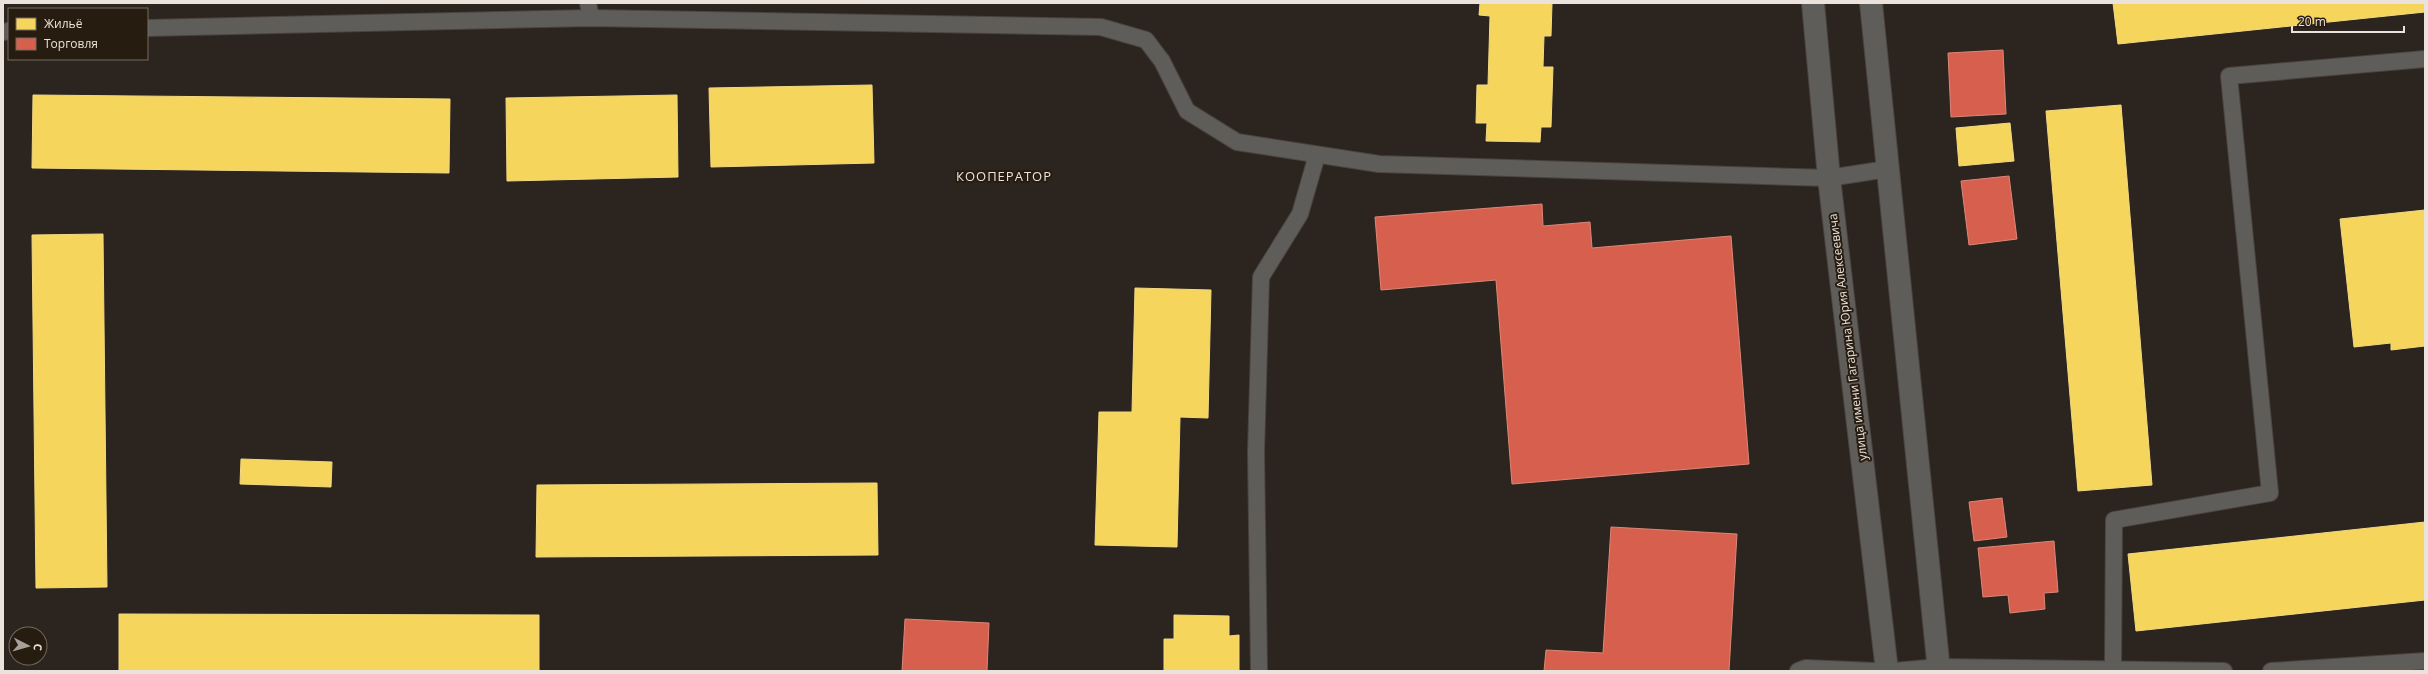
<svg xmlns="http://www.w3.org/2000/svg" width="2428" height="674" viewBox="0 0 2428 674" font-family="'Open Sans',sans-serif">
<rect width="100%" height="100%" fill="#2c251f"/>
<g fill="#f6d55c" stroke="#f2d982">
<path d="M1480 3H1552L1551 36H1544L1543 67H1553L1551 127H1541L1540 142 1486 141 1487 123H1476L1477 85H1488L1490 16 1479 15Z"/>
<path d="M2113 3H2425V12L2118 44Z"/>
<path d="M872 85 874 163 711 167 709 88Z"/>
<path d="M33 95 450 99 449 173 32 168Z"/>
<path d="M677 95 678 177 507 181 506 98Z"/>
<path d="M2121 105 2152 485 2078 491 2046 111Z"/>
<path d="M2010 123 2014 161 1959 166 1956 128Z"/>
<path d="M2425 210V346L2391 350V343L2354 347 2340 219Z"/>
<path d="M103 234 107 587 36 588 32 235Z"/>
<path d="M1135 288 1211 290 1208 418 1180 417 1177 547 1095 545 1099 412H1132Z"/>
<path d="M241 459 332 462 331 487 240 484Z"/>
<path d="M877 483 878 555 536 557 537 485Z"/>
<path d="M2425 522V600L2136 631 2128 554Z"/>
<path d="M119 614 539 615V671H119Z"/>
<path d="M1174 615 1229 616V636L1239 635V671H1164V639H1174Z"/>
</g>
<g fill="#d6604d" stroke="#dc8778">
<path d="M2003 50 2006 114 1951 117 1948 53Z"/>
<path d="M2009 176 2017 239 1969 245 1961 181Z"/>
<path d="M1542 204 1543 226 1590 222 1592 248 1731 236 1749 464 1512 484 1496 280 1381 290 1375 217Z"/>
<path d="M2002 498 2007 537 1974 541 1969 502Z"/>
<path d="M1611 527 1737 534 1729 671H1544L1546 650 1603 653Z"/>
<path d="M2054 541 2058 592 2044 593 2045 609 2010 613 2008 595 1983 597 1978 548Z"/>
<path d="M905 619 989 623 987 671H902Z"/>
</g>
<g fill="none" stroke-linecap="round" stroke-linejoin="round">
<defs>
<g id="service">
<path d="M588 3 591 18"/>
<path d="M147 28 591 18 1101 27 1146 40 1162 61 1187 111 1237 142 1379 164 1829 178 1887 169"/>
<path d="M3 32 9 31"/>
<path d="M2113 669 2114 520 2270 493 2229 76 2425 59"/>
<path d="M1259 671 1256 452 1261 277 1300 214 1317 155"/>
<path d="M1798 671 1806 668 1874 671"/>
<path d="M1894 671 1939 667 2224 671"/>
<path d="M2271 671 2425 661"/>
</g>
<g id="tertiary">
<path d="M1813 3 1829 178 1887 671"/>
<path d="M1871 3 1939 671"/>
</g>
</defs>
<use href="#service" stroke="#4a433e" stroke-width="18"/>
<use href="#tertiary" stroke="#4a433e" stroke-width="24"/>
<use href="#service" stroke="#5f5d5a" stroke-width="16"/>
<use href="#tertiary" stroke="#5f5d5a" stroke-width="22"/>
</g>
<g text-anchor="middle" stroke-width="4" stroke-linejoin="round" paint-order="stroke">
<g font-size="12" fill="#eae2db" stroke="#271c10">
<text transform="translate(1848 337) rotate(-97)" y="4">улица имени Гагарина Юрия Алексеевича</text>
</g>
<g font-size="13" letter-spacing="1" fill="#eae2db" stroke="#271c10">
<text x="1004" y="181">КООПЕРАТОР</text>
</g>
</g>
<rect width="2428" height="674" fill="none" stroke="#eae2db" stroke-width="8"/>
<rect x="8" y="8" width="140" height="52" fill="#271c10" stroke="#756b61"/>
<rect x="16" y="18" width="20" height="12" fill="#f6d55c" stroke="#756b61"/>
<text x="44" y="28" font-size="12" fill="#eae2db">Жильё</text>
<rect x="16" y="38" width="20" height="12" fill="#d6604d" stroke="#756b61"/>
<text x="44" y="48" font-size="12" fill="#eae2db">Торговля</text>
<g transform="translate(28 646) rotate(96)"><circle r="19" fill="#271c10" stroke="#756b61"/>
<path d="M0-3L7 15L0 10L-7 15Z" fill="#a8a099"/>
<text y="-6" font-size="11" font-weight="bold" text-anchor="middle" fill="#eae2db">С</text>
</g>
<path d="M2292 26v6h112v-6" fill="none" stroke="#eae2db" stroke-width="2"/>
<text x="2298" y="26" font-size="12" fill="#eae2db" stroke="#271c10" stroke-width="3" paint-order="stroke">20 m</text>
</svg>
